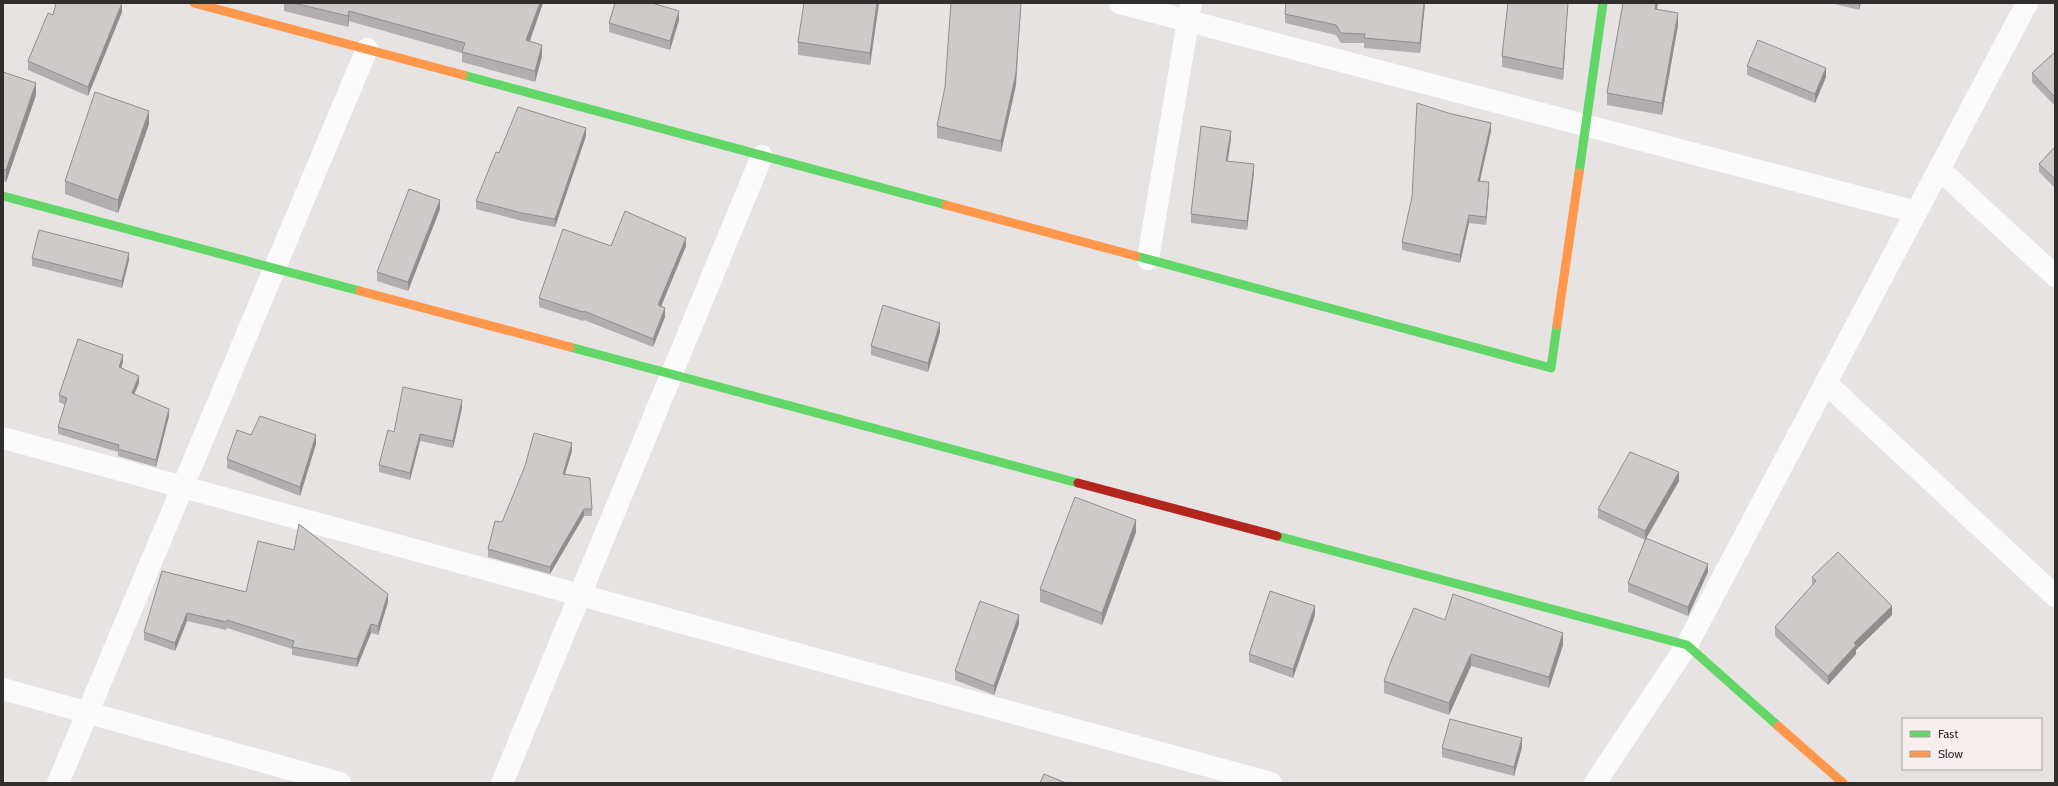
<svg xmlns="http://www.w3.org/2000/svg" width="2058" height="786" viewBox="0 0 2058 786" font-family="Cabin,sans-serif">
<rect width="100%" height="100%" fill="#e7e3e2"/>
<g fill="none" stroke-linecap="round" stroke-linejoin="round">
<g stroke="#fbfbfb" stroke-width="22">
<path d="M1120 3 1916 212"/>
<path d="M1939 169 2055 276"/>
<path d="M1148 259 1191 3"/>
<path d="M1826 383 2055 596"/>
<path d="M3 438 1271 783"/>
<path d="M3 689 340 783"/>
<path d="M58 783 367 49"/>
<path d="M502 783 762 156"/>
<path d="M1595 783 1687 645 2027 3"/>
</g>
<g stroke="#63d668" stroke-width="9">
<path d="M463 75 946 205"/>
<path d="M1579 173 1603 3"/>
<path d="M3 196 360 291"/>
<path d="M1136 256 1551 368 1557 325"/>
<path d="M570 347 1078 483"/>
<path d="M1277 536 1687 645 1778 726"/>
</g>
<g stroke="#ff974d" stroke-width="9">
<path d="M194 3 463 75"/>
<path d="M946 205 1136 256"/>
<path d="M360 291 570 347"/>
<path d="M1557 325 1579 173"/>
<path d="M1778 726 1843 783"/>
</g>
<path stroke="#b3261e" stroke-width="9" d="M1078 483 1277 536"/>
</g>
<g fill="#b0aeae">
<path d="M284 3H543L530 41 542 56 535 82 462 62V53L349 21 348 27 284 11Z"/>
<path d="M879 3 870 65 798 55V42Z"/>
<path d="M1286 3H1425L1420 53 1364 48V43H1341L1336 35 1285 23V14Z"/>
<path d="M1508 3H1568L1563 80 1502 67V56Z"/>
<path d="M1831 3H1861L1859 10Z"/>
<path d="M1657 9 1678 25 1662 115 1607 105V93Z"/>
<path d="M122 12 88 96 28 70V61L53 15Z"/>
<path d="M679 20 670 50 609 32V23Z"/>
<path d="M2055 52V106L2032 82V73Z"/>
<path d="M1747 66 1826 77 1815 103 1747 75Z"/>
<path d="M3 72 36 95 6 182 3 181Z"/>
<path d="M1016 85 1001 152 937 138V126Z"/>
<path d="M149 124 118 213 65 194V181Z"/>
<path d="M1491 131 1480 181 1489 190 1486 225 1469 223 1460 263 1402 250V242Z"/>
<path d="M586 136 555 227 522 221 476 209V201L499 153Z"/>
<path d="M1231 139 1228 161 1254 172 1247 230 1191 223V214Z"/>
<path d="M2055 147V188L2039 172V164Z"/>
<path d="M440 209 408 291 377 281V272Z"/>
<path d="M611 246H686L661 306 665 317 653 347 584 320 583 321 539 307V298Z"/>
<path d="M32 258 129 260 122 288 32 266Z"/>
<path d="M940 332 928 372 871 355V346Z"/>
<path d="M123 362 121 367 139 383 134 394 169 416 156 467 118 456V452L58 434V427L65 405 59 402V395Z"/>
<path d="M462 408 453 448 420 441 410 480 379 472V465L394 432Z"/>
<path d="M251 435 316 444 300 496 227 468V459Z"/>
<path d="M572 451 565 474 592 509V516H584L550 574 488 557V549L502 522Z"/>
<path d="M1679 481 1646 539 1708 572 1688 616 1628 592V583L1645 540 1598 518V509Z"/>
<path d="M1136 532 1102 625 1040 602V589Z"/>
<path d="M162 571 246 592 388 602 378 635 371 633 357 667 292 655V649L227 628 226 630 187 621 175 651 144 640V632Z"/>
<path d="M1812 577 1892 615 1856 650V654L1828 685 1775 636V627L1812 586Z"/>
<path d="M1315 615 1293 678 1249 662V654Z"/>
<path d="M1445 620 1563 645 1549 688 1471 666 1449 715 1384 693V681Z"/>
<path d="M1019 624 994 695 955 680V671Z"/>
<path d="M1522 747 1514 776 1442 757V748Z"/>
</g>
<g fill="#908d8d">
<path d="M122 3V12L88 96V87Z"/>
<path d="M540 3H543L526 51V40Z"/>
<path d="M877 3H879L870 65V53Z"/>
<path d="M1021 3 1016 85 1001 152V141Z"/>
<path d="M1424 3H1425L1420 53V43Z"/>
<path d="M1568 3 1563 80V69Z"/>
<path d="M1656 3H1658L1655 20V9Z"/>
<path d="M1859 3H1861L1859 10Z"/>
<path d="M349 11V21L348 27V16Z"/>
<path d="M679 11V20L670 50V41Z"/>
<path d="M1678 13V25L1662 115V103Z"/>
<path d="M542 45V56L535 82V71Z"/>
<path d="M1826 68V77L1815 103V94Z"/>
<path d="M36 83V95L6 182V170Z"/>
<path d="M149 111V124L118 213V200Z"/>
<path d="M1491 123V131L1478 189V181Z"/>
<path d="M586 128V136L555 227V219Z"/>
<path d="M1231 131V139L1226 169V161Z"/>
<path d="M1254 164V172L1247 230V221Z"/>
<path d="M1489 182V190L1486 225V217Z"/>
<path d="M440 200V209L408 291V282Z"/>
<path d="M1469 215V223L1460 263V255Z"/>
<path d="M686 238V246L658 314V305Z"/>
<path d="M129 253V260L122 288V281Z"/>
<path d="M665 308V317L653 347V339Z"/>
<path d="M940 323V332L928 372V363Z"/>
<path d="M123 355V362L119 374V367Z"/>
<path d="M139 376V383L132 400V393Z"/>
<path d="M462 400V408L453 448V441Z"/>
<path d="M169 409V416L156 467V460Z"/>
<path d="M420 434V441L410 480V473Z"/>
<path d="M316 435V444L300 496V487Z"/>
<path d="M572 443V451L563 481V474Z"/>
<path d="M1679 472V481L1645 540V531Z"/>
<path d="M584 509V516L550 574V567Z"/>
<path d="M1136 520V532L1102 625V613Z"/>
<path d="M1708 564V572L1688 616V607Z"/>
<path d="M388 594V602L378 635V626Z"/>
<path d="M1315 606V615L1293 678V669Z"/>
<path d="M1892 606V615L1856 650V654L1828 685V676L1854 643Z"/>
<path d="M187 613V621L175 651V643Z"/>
<path d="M1019 615V624L994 695V686Z"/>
<path d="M371 624V633L357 667V659Z"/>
<path d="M1563 633V645L1549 688V677Z"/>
<path d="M1471 654V666L1449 715V703Z"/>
<path d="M1522 738V747L1514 776V767Z"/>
</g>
<g fill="#cdcaca" stroke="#908d8d">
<path d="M56 3H122L88 87 28 61 48 13 53 15Z"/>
<path d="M293 3H540L526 40 542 45 535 71 462 52 465 43 349 11 348 16Z"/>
<path d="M615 3H652L679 11 670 41 609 23Z"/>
<path d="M804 3H877L870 53 798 42Z"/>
<path d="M951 3H1021L1016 73 1001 141 937 126 945 87Z"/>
<path d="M1286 3H1424L1420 43 1364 38 1365 34 1341 33 1336 25 1285 14Z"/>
<path d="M1508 3H1568L1563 69 1502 56Z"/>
<path d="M1623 3H1656L1655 9 1678 13 1662 103 1607 93Z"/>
<path d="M1758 40 1826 68 1815 94 1747 66Z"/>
<path d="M2055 52V97L2032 73Z"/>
<path d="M3 72 36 83 6 170 3 169Z"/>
<path d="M95 92 149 111 118 200 65 181Z"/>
<path d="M1417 103 1448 113 1491 123 1478 181 1489 182 1486 217 1469 215 1460 255 1402 242 1412 197Z"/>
<path d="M518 107 586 128 555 219 522 213 476 201 496 152 499 153Z"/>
<path d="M1201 126 1231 131 1226 161 1254 164 1247 221 1191 214Z"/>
<path d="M2055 147V179L2039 164Z"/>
<path d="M409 189 440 200 408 282 377 272Z"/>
<path d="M625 211 686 238 658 305 665 308 653 339 584 311 583 312 539 298 563 229 611 246Z"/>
<path d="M39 230 129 253 122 281 32 258Z"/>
<path d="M883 305 940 323 928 363 871 346Z"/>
<path d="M78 339 123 355 119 367 139 376 132 393 169 409 156 460 118 449 119 445 58 427 67 398 59 395Z"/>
<path d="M403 387 462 400 453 441 420 434 410 473 379 465 388 430 394 432Z"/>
<path d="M260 416 316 435 300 487 227 459 237 430 251 435Z"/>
<path d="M534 433 572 443 563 474 590 478 592 509H584L550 567 488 549 495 521 502 522 525 466Z"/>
<path d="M1630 452 1679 472 1645 531 1598 509Z"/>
<path d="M1075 497 1136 520 1102 613 1040 589Z"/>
<path d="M299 524 388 594 378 626 371 624 357 659 292 647 294 641 227 620 226 622 187 613 175 643 144 632 162 571 246 592 258 541 294 550Z"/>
<path d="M1646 538 1708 564 1688 607 1628 583Z"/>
<path d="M1838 552 1892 606 1854 643 1856 645 1828 676 1775 627 1816 581 1812 577Z"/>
<path d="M1270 591 1315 606 1293 669 1249 654Z"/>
<path d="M1453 594 1563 633 1549 677 1471 654 1449 703 1384 681 1391 661 1414 608 1445 620Z"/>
<path d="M980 601 1019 615 994 686 955 671Z"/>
<path d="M1450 719 1522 738 1514 767 1442 748Z"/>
<path d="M1044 774 1066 783H1040Z"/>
</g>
<rect width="2058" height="786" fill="none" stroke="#312e2e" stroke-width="8"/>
<rect x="1902" y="718" width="140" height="52" fill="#f6efed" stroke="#a7a2a1"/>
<rect x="1910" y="731" width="20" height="6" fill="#63d668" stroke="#a7a2a1"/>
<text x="1938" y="738" font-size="12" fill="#312e2e">Fast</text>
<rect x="1910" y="751" width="20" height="6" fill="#ff974d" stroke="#a7a2a1"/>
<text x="1938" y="758" font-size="12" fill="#312e2e">Slow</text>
</svg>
